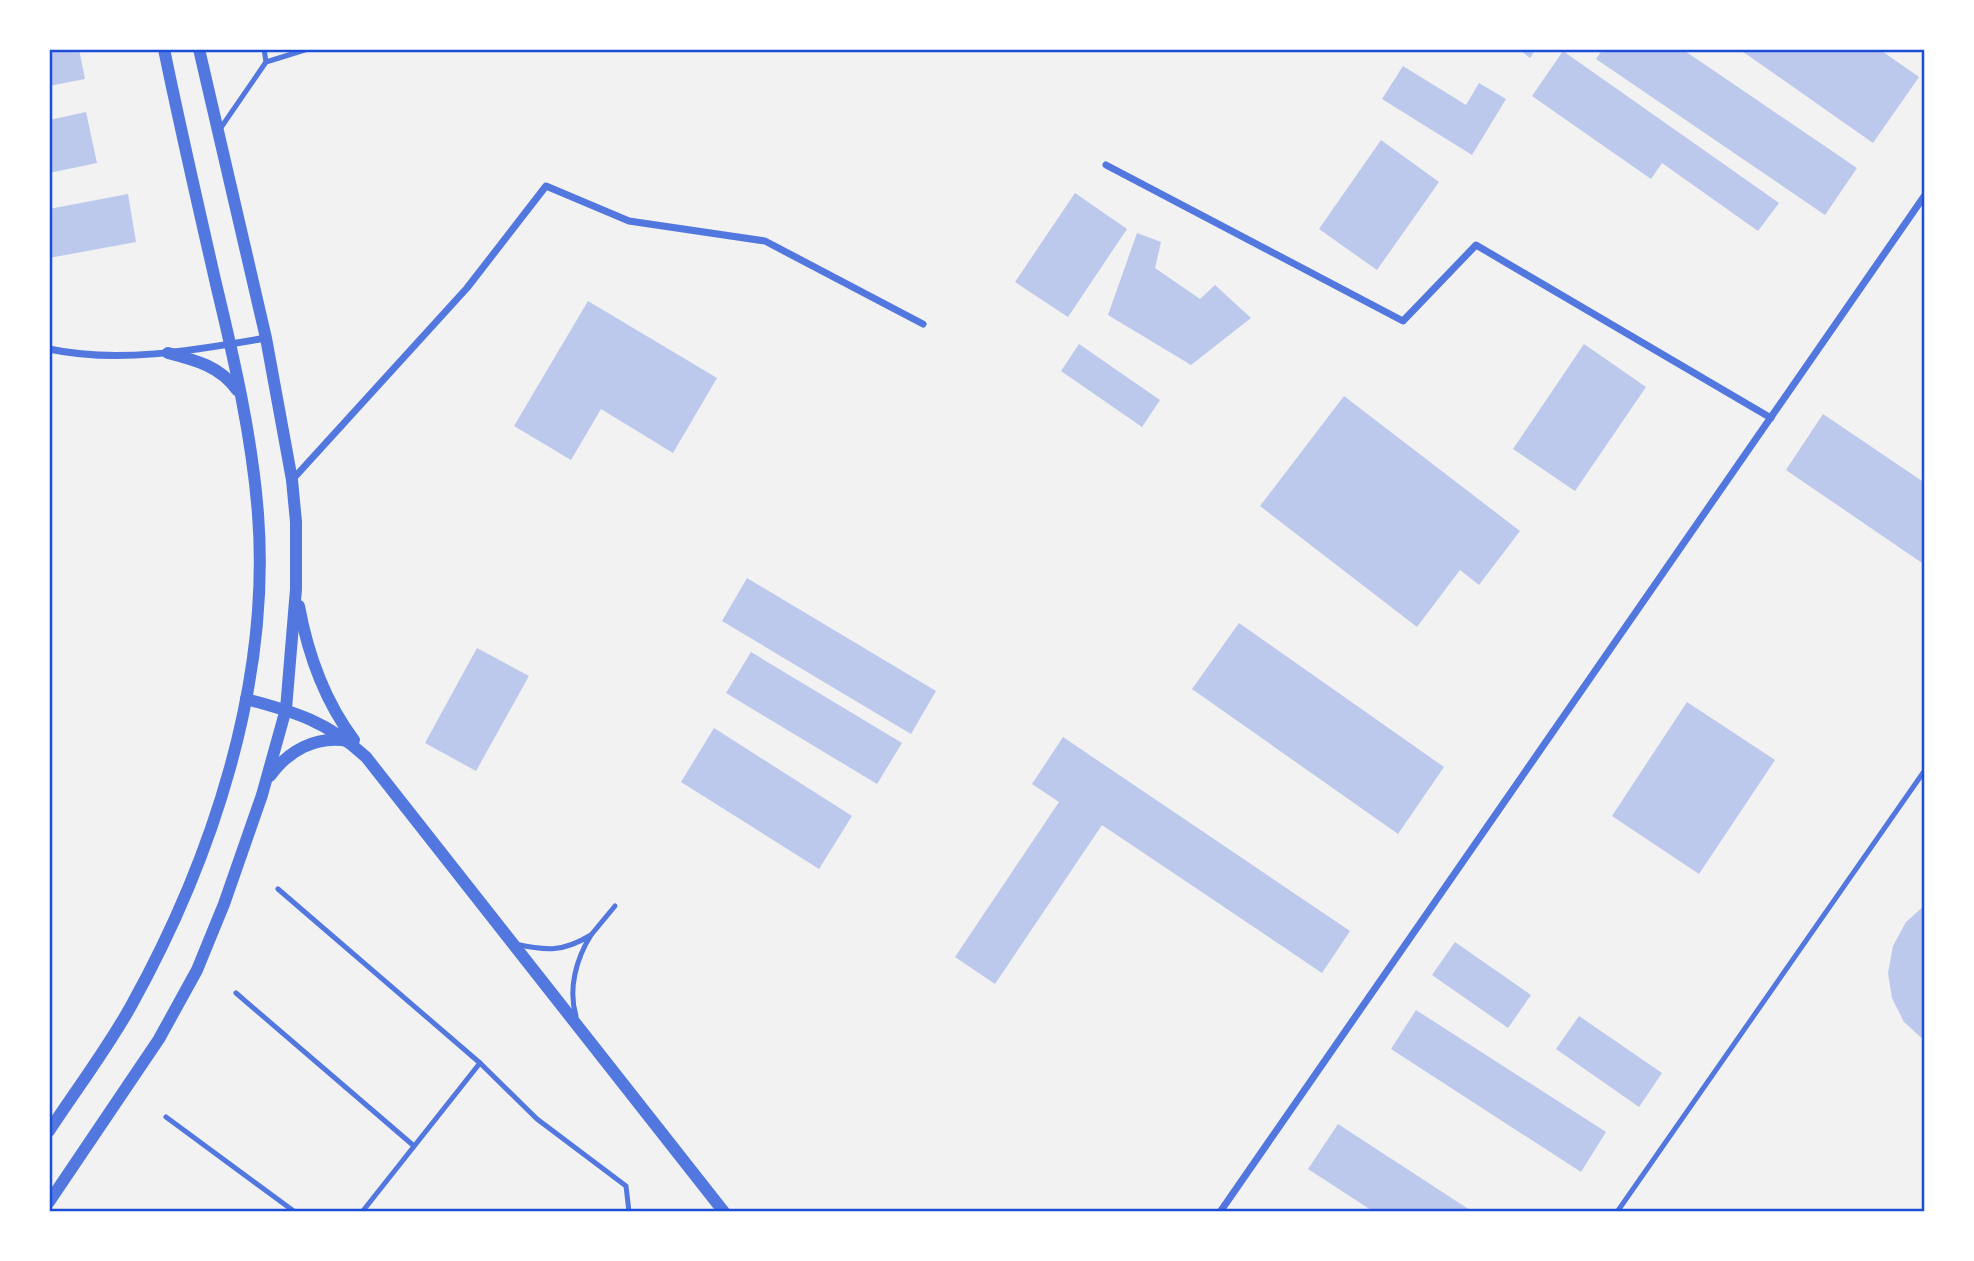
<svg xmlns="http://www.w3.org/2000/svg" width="1974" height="1261" viewBox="0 0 1974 1261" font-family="'Work Sans',sans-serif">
<rect width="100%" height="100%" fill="#f2f2f2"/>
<g fill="#bdc9ec">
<path d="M49 49H79L85 79 49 86Z"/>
<path d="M1519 49H1536L1530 58Z"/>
<path d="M1603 49H1682L1857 168 1825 215 1596 59Z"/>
<path d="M1739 49H1879L1919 77 1873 143Z"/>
<path d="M1563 51 1779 203 1758 231 1662 163 1651 179 1532 96Z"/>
<path d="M1403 66 1466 105 1479 83 1506 99 1472 155 1382 99Z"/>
<path d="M86 112 97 163 49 173V120Z"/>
<path d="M1381 140 1439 182 1377 270 1319 229Z"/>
<path d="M1075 193 1127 229 1068 317 1015 282Z"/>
<path d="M128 194 136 242 49 258V209Z"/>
<path d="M1137 233 1161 242 1155 268 1200 299 1215 285 1251 318 1191 365 1108 315Z"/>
<path d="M588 301 717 378 673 453 601 409 571 460 514 426Z"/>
<path d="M1079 344 1160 400 1142 427 1061 371Z"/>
<path d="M1584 344 1646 387 1575 491 1513 449Z"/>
<path d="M1344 396 1520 531 1479 585 1460 570 1417 627 1260 506Z"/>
<path d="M1823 414 1925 483V565L1786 470Z"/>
<path d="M747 578 936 691 911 734 722 621Z"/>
<path d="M1239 623 1444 767 1398 834 1192 689Z"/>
<path d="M477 648 529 676 476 771 425 743Z"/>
<path d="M751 652 902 743 877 784 726 693Z"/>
<path d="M1687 702 1775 760 1699 874 1612 816Z"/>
<path d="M714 728 852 816 819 869 681 782Z"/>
<path d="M1063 737 1350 931 1322 973 1102 825 995 984 955 957 1059 802 1032 784Z"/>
<path d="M1925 905V1041L1904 1022 1892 998 1888 973 1893 946 1906 922Z"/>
<path d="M1455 942 1531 995 1508 1028 1432 975Z"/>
<path d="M1416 1010 1606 1132 1581 1172 1391 1049Z"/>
<path d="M1579 1016 1662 1073 1639 1107 1556 1049Z"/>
<path d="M1338 1124 1473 1212H1374L1308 1169Z"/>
</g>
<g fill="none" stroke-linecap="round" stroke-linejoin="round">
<g stroke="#5277de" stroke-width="5">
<path d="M266 62 308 49"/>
<path d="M220 129 266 62 264 49"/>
<path d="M278 889 480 1063 537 1119 626 1186 629 1212"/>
<path d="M591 935 615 906"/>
<path d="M515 944C547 951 563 952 591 935 576 959 568 989 576 1016"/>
<path d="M236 993 414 1146"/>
<path d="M166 1117 295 1212"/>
<path d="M362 1212 480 1063"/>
<path d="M1617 1212 1925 770"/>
</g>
<g stroke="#5277de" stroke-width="7">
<path d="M1106 165 1403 321 1476 245 1771 418"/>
<path d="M49 349C119 364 196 350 266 338"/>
<path d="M293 479 467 288 546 186 629 221 765 241 923 324"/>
<path d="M1220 1212 1925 195"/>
</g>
<g stroke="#5277de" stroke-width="12">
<path d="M168 353C195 360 220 366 237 390"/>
<path d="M299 606C308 655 324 700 354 740"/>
<path d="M246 699C296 712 328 722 366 757L724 1212"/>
<path d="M270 776C288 751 316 735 348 741"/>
<path d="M49 1131C76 1090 107 1049 131 1006 212 860 271 683 258 514 252 436 234 359 216 284 198 205 180 127 164 49"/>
<path d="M49 1202 159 1039 197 970 224 904 262 795 286 709 296 589V522L292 480 266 338 199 49"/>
</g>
</g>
<rect width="1974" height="1261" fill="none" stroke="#ffffff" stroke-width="102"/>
<rect x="51" y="51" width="1872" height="1159" fill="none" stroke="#1d4ed8" stroke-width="2.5"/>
</svg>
